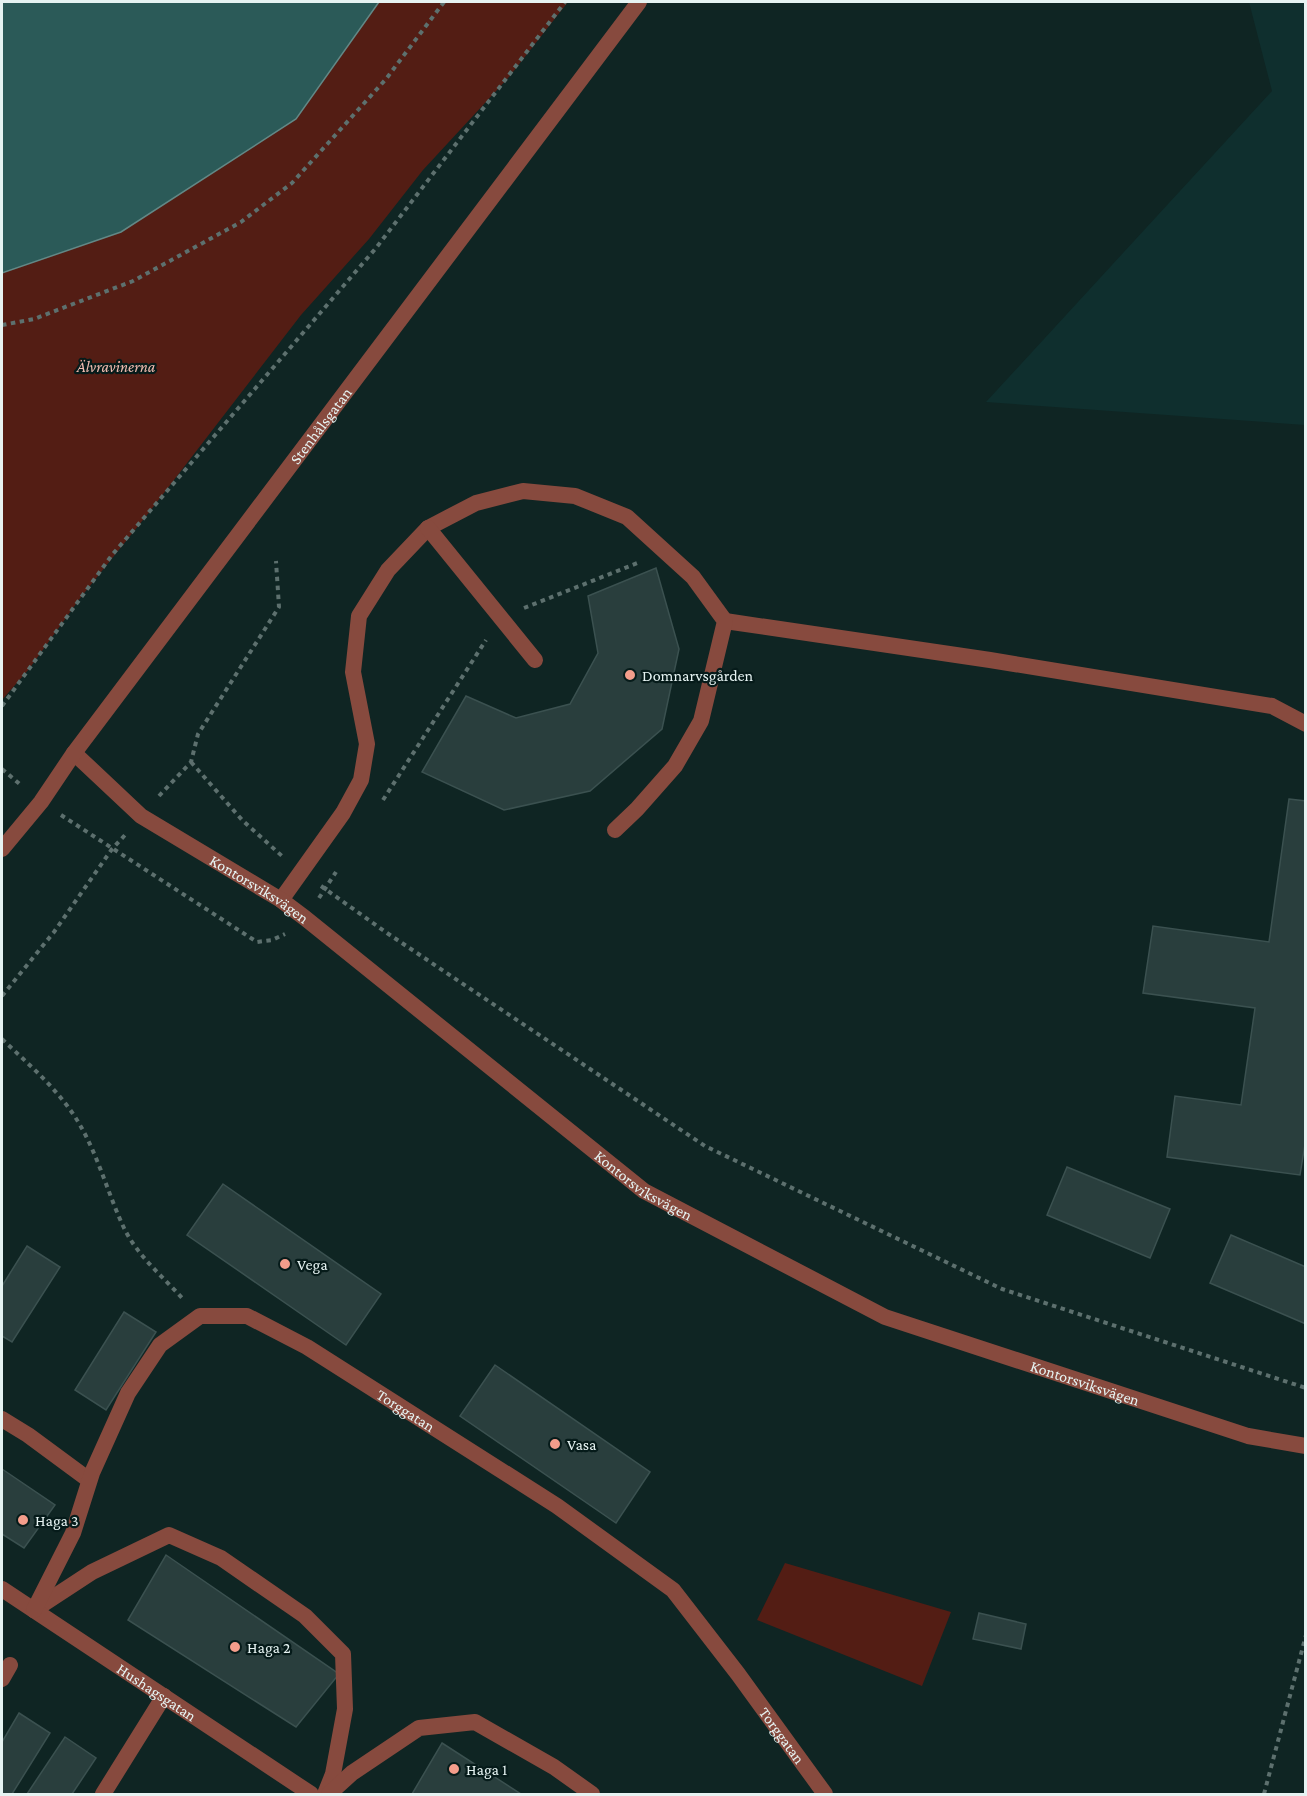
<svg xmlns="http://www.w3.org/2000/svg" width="1307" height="1796" viewBox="0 0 1307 1796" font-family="'Crimson Pro',serif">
<rect width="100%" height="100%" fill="#0f2523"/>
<path fill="#0f2f2e" d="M1249 2H1305V425L986 402 1272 91Z"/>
<g fill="#531d14">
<path d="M379 2H568L509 77 423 170 369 239 301 315 147 515 81 597 29 669 2 700V273L121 232 296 119Z"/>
<path d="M785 1563 951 1612 922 1686 757 1620Z"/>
</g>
<path fill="#2b5a58" stroke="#638886" stroke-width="1.5" d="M2 2H379L296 119 121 232 2 273Z"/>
<g fill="#293e3d" stroke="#3b5150" stroke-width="1.5">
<path d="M656 568 679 649 662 729 590 791 504 810 422 772 466 696 516 718 570 704 598 653 588 596Z"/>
<path d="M1289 799 1306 801V1138L1300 1175 1167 1157 1175 1096 1241 1105 1255 1008 1143 993 1153 926 1269 942Z"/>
<path d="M1067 1167 1170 1209 1150 1258 1047 1215Z"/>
<path d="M223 1184 381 1294 346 1345 187 1235Z"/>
<path d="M1231 1235 1306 1267V1324L1210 1283Z"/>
<path d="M27 1246 60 1267 12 1342 2 1336V1286Z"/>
<path d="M124 1312 156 1332 106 1410 75 1390Z"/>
<path d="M495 1365 650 1472 616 1523 460 1416Z"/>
<path d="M2 1469 55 1505 24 1548 2 1534Z"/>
<path d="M166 1555 339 1674 296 1727 128 1620Z"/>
<path d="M979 1613 1026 1624 1021 1649 973 1639Z"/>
<path d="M19 1713 50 1733 12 1794H2V1742Z"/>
<path d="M65 1737 96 1758 72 1794H27Z"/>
<path d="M442 1743 521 1794H412Z"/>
</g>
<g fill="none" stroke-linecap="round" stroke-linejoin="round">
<g stroke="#5d706e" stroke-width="4" stroke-dasharray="4.5 4.5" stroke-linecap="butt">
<path d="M2 325 34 319 133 281 241 222 292 183 386 79 444 2"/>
<path d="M524 608 640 562"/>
<path d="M2 706 112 555 376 248 565 2"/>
<path d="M191 762 243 821 282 856"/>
<path d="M2 769 22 786"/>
<path d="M159 796 191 762 198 734 279 607 276 561"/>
<path d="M383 800 486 640"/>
<path d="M61 815 257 942 272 940 285 934"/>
<path d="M321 886 387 933 705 1146 1002 1289 1306 1388"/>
<path d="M319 898 336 872"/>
<path d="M2 996 54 932 112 849 125 835"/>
<path d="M2 1039C26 1062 51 1083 71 1111 96 1146 106 1190 124 1228 137 1255 162 1276 182 1298"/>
<path d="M1264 1794 1306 1635"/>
</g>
<g stroke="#874a3e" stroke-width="16">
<path d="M725 621 990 660 1272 706 1306 724"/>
<path d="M281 900 343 813 361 780 367 744 353 672 359 616 388 570 428 528 476 503 523 491 575 496 627 517 693 577 725 621 701 721 675 766 637 809 615 830"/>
<path d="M2 1419 28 1435 89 1480"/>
<path d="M34 1610 92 1572 169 1535 221 1558 305 1616 343 1654 345 1709 333 1774 325 1794"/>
<path d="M2 1679 10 1665"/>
<path d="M329 1794 352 1773 419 1728 475 1722 554 1767 592 1794"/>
</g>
<g stroke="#874a3e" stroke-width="16">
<path d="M428 528 535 660"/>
<path id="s1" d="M74 753 141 816 281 900 305 918 644 1191 885 1317 1248 1436 1306 1446"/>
<path id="s2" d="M2 1589 311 1794"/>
<path id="s3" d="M34 1610 73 1533 92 1473 128 1393 160 1345 200 1316H247L307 1347 557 1506 673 1590 738 1674 825 1794"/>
<path d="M103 1794 164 1696"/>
</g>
<path stroke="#874a3e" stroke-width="16" id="s4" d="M2 849 41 802 74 753 639 2"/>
</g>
<g fill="#f49d8b" stroke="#061b1a" stroke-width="2">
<circle cx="630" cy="675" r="6"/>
<circle cx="285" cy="1264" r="6"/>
<circle cx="555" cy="1444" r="6"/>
<circle cx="23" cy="1520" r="6"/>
<circle cx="235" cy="1647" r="6"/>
<circle cx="454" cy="1769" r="6"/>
</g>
<g text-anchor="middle" stroke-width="4.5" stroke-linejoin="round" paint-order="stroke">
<g font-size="16" font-style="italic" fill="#f0bbb0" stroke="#061b1a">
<text x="116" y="372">Älvravinerna</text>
</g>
<g font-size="16" fill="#e6f3f2" stroke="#061b1a">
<text dy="6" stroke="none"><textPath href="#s4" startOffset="530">Stenhålsgatan</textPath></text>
<text dy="6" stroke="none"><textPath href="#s1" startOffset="231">Kontorsviksvägen</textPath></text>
<text dy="6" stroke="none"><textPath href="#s1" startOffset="717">Kontorsviksvägen</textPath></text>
<text dy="6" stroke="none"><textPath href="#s1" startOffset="1203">Kontorsviksvägen</textPath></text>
<text dy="6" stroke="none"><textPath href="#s3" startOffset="576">Torggatan</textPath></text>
<text dy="6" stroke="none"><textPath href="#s2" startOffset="186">Hushagsgatan</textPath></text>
<text dy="6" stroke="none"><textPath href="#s3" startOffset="1080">Torggatan</textPath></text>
</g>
<g font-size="16" fill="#e6f3f2" stroke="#061b1a" text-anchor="start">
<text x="642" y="681">Domnarvsgården</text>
<text x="297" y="1270">Vega</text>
<text x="567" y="1450">Vasa</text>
<text x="35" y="1526">Haga 3</text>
<text x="247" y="1653">Haga 2</text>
<text x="466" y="1775">Haga 1</text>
</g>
</g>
<rect width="1307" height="1796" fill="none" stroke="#e6f3f2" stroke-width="6"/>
</svg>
